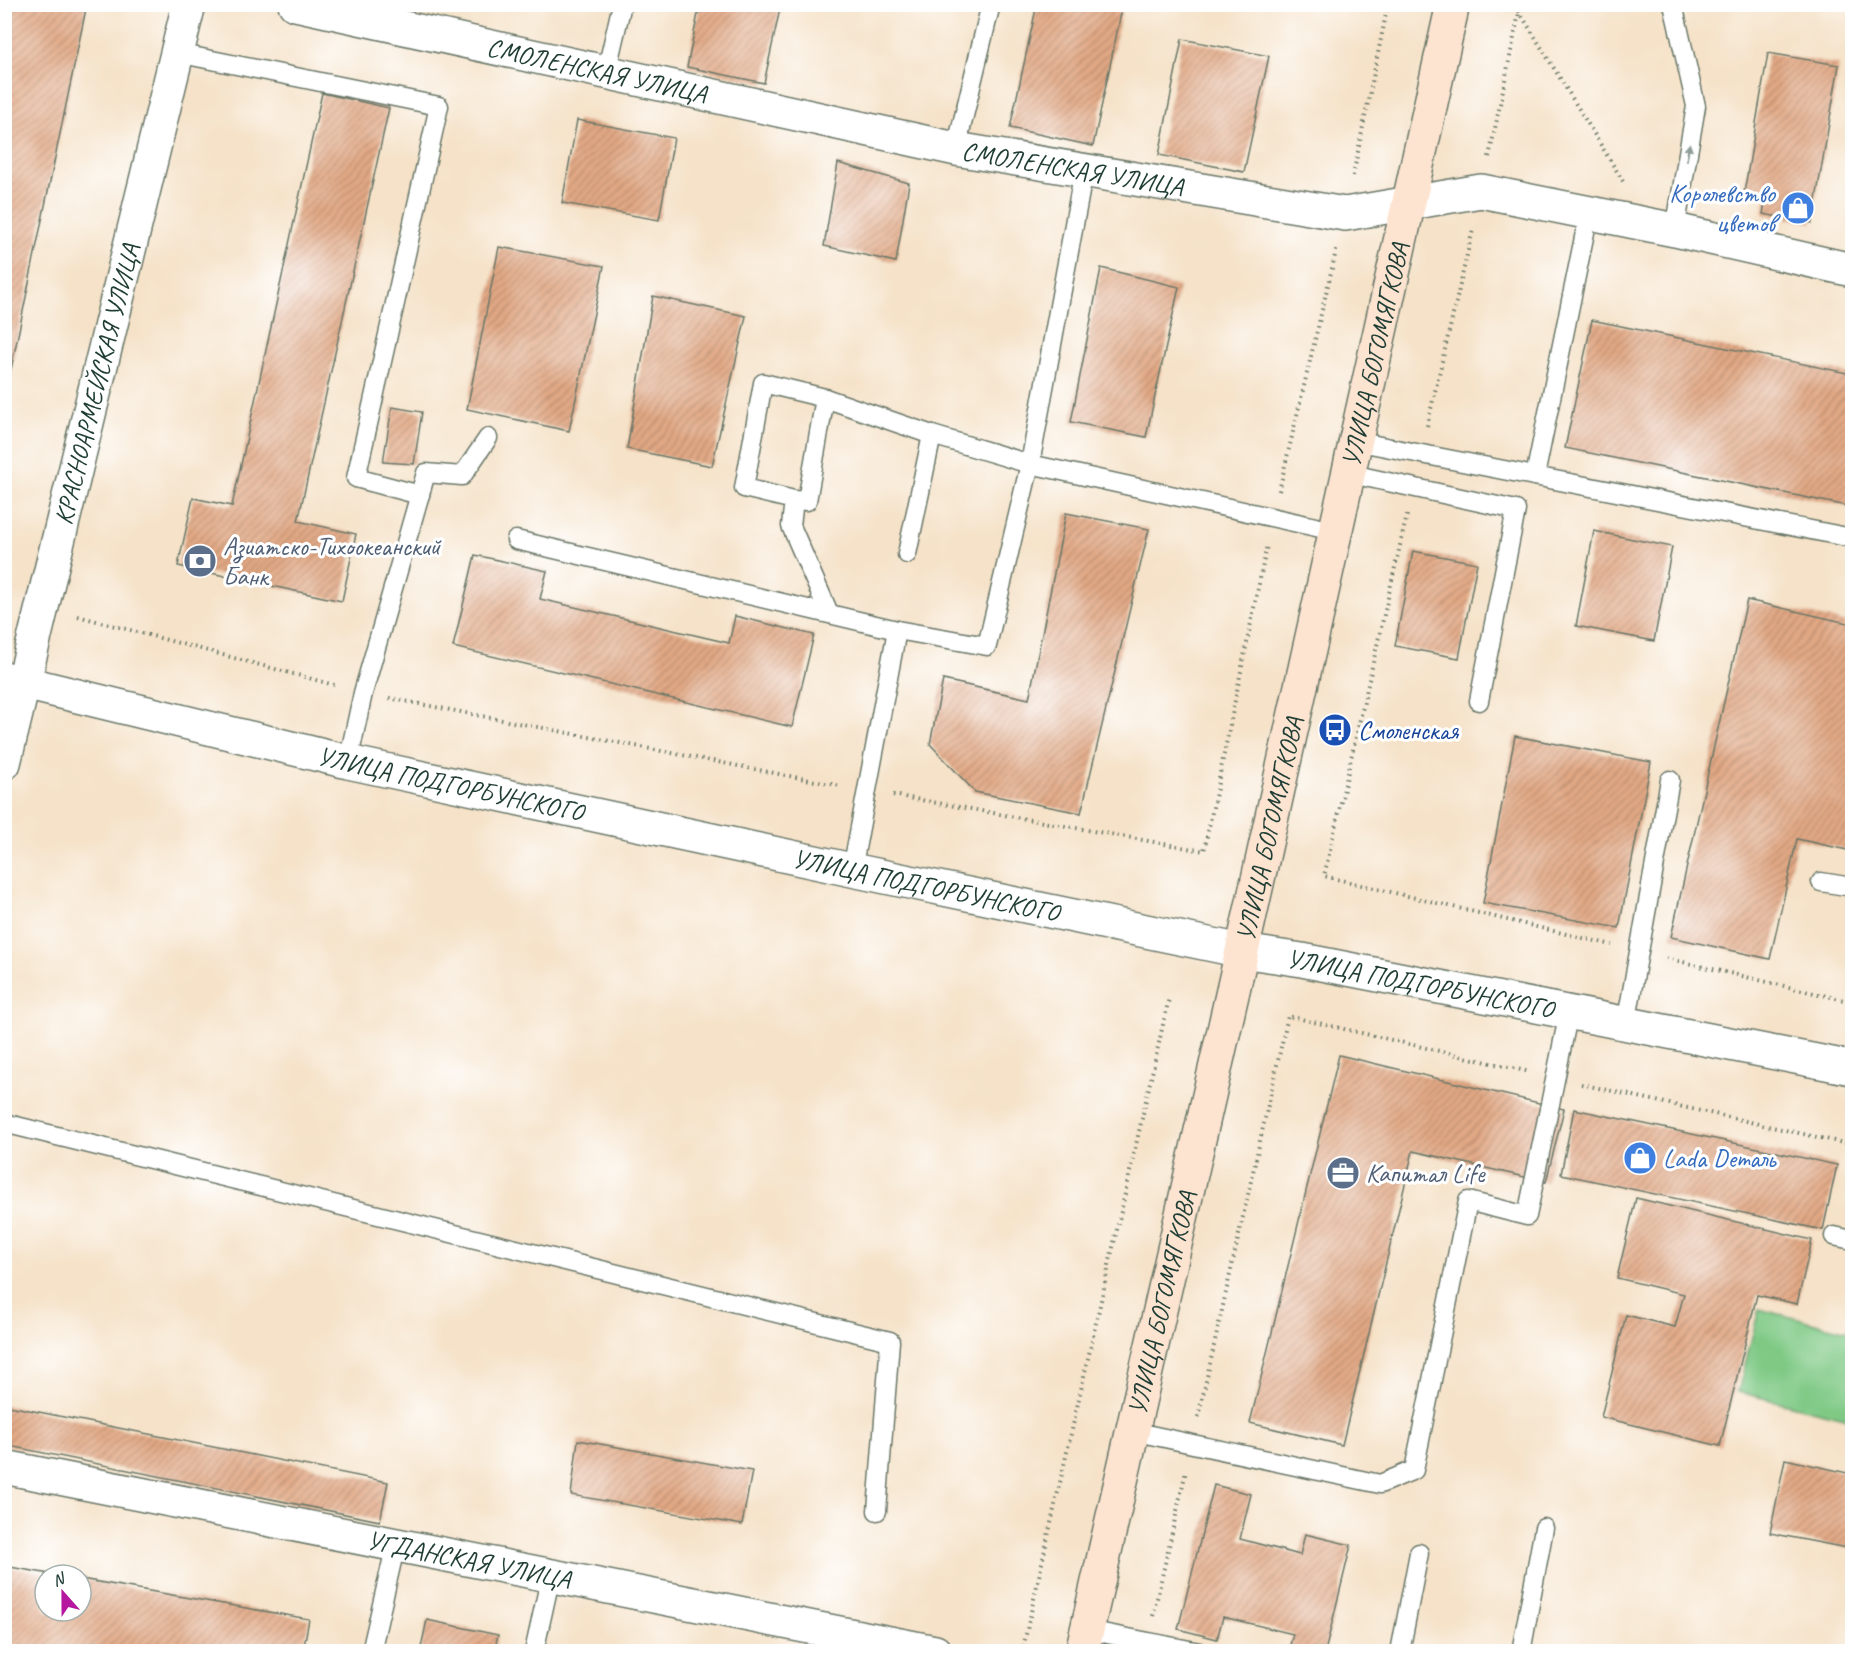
<svg xmlns="http://www.w3.org/2000/svg" width="1857" height="1656" viewBox="0 0 1857 1656" font-family="Caveat,sans-serif">
<defs>
<pattern id="building-hatch" width="6" height="6" patternUnits="userSpaceOnUse" patternTransform="scale(1.5)"><rect width="6" height="6" fill="#e2a884"/><path d="M-1 1l2-2M0 6l6-6M5 7l2-2" fill="none" stroke="#b78a6d"/></pattern>
</defs>
<rect width="100%" height="100%" fill="#fff"/>
<filter id="ink" filterUnits="userSpaceOnUse"><feTurbulence type="fractalNoise" baseFrequency=".0167" numOctaves="2"/><feDisplacementMap in="SourceGraphic" scale="12" xChannelSelector="R" yChannelSelector="G"/><feConvolveMatrix kernelMatrix="1 2 1 2 8 2 1 2 1" color-interpolation-filters="sRGB"/></filter>
<filter id="wash" filterUnits="userSpaceOnUse"><feTurbulence type="fractalNoise" baseFrequency=".008" numOctaves="4" result="noise"/><feDisplacementMap in="SourceGraphic" scale="24" xChannelSelector="R" yChannelSelector="G"/><feGaussianBlur stdDeviation="1.35" result="paint"/><feColorMatrix in="noise" values="0 0 0 0 0 0 0 0 0 0 0 0 0 0 0 0 0 1.4 0 .05"/><feComposite in="paint" operator="in"/></filter>
<g filter="url(#wash)">
<rect width="100%" height="100%" fill="#f5e2c8"/>
<path fill="#7fc985" stroke="#4f835c" stroke-width="1.5" d="M1759 1309 1852 1332V1420L1738 1392Z"/>
<g id="blocks">
<g fill="url(#building-hatch)">
<path d="M4 4H87L6 393H4Z"/>
<path d="M395 4H411L410 9Z"/>
<path d="M700 4H781L764 83 687 67Z"/>
<path d="M1037 4H1123L1093 146 1010 128Z"/>
<path d="M1182 39 1269 56 1244 172 1159 155Z"/>
<path d="M1768 53 1839 65 1812 223 1763 214 1766 197 1744 193Z"/>
<path d="M322 93 389 108 298 521 356 534 342 601 178 566 193 498 232 506Z"/>
<path d="M577 120 674 138 659 220 562 203Z"/>
<path d="M838 163 909 183 896 262 824 246Z"/>
<path d="M499 247 604 266 569 431 467 409Z"/>
<path d="M1101 268 1179 287 1146 437 1071 422Z"/>
<path d="M653 296 746 316 712 466 627 449Z"/>
<path d="M1592 320 1852 374V507L1565 448Z"/>
<path d="M392 407 422 412 414 464 383 462Z"/>
<path d="M1066 513 1149 529 1081 813 975 792 930 744 943 680 1029 699Z"/>
<path d="M1594 531 1672 547 1654 641 1576 626Z"/>
<path d="M1413 551 1477 563 1459 658 1395 646Z"/>
<path d="M475 555 547 571 540 599 729 643 735 616 814 635 792 727 453 647Z"/>
<path d="M1747 600 1852 624V851L1797 839 1770 959 1671 937Z"/>
<path d="M1515 736 1651 762 1619 928 1483 903Z"/>
<path d="M1339 1055 1564 1109 1546 1182 1413 1151 1342 1445 1250 1423Z"/>
<path d="M1574 1109 1837 1165 1823 1230 1561 1174Z"/>
<path d="M1636 1198 1812 1240 1797 1304 1757 1295 1720 1446 1601 1417 1626 1315 1675 1327 1684 1294 1617 1278Z"/>
<path d="M4 1405 388 1482 380 1521 4 1445Z"/>
<path d="M578 1440 752 1471 742 1525 571 1495Z"/>
<path d="M1785 1459 1852 1474V1549L1770 1533Z"/>
<path d="M1214 1485 1251 1494 1240 1539 1300 1555 1305 1534 1351 1545 1325 1652H1288L1293 1634 1223 1617 1217 1639 1178 1629Z"/>
<path d="M4 1566 50 1574 45 1575V1611H81V1579L309 1619 303 1652H4Z"/>
<path d="M427 1620 498 1635 494 1652H420Z"/>
</g>
</g>
</g>
<g filter="url(#ink)">
<use href="#blocks" fill-opacity="0" stroke="#6a7768" stroke-width="1.5"/>
<g fill="none" stroke-linecap="round" stroke-linejoin="round">
<defs>
<g id="lane">
<path d="M1673 4 1696 106 1675 230"/>
<path d="M177 53 439 106 356 478 420 495"/>
<path d="M606 73 622 4"/>
<path d="M956 149 991 4"/>
<path d="M825 398 932 435 1030 464 1334 531"/>
<path d="M1355 441 1852 538"/>
<path d="M1347 473 1516 510 1479 701"/>
<path d="M1535 476 1589 213"/>
<path d="M794 500 807 501 825 398 763 383 744 488 794 500 791 526 829 613"/>
<path d="M516 540 897 630 987 646 1030 464 1084 170"/>
<path d="M907 554 932 435"/>
<path d="M348 762 363 693 426 473 462 476 488 438"/>
<path d="M852 870 897 630"/>
<path d="M1821 882 1852 887"/>
<path d="M1626 1024 1670 780"/>
<path d="M4 1123 890 1341 877 1511"/>
<path d="M1834 1236 1852 1240"/>
<path d="M1132 1431 1380 1484 1414 1470 1468 1201 1527 1216 1569 1012"/>
<path d="M1087 1630 1200 1652"/>
<path d="M371 1652 396 1544"/>
<path d="M534 1652 551 1575"/>
<path d="M1400 1652 1419 1553"/>
<path d="M1521 1652 1544 1528"/>
</g>
<g id="street">
<path id="s1" d="M295 4 956 149 1345 214 1481 191 1675 230 1852 270"/>
<path id="s2" d="M4 678 348 762 852 870 1242 951 1302 960 1852 1068"/>
<path id="s3" d="M4 763 189 4"/>
<path id="s4" d="M4 1467 935 1652"/>
</g>
<g id="secondary">
<path id="s5" d="M1082 1652 1242 951 1453 4"/>
</g>
</defs>
<use href="#lane" stroke="#6a7768" stroke-width="21"/>
<use href="#street" stroke="#6a7768" stroke-width="36"/>
<use href="#secondary" stroke="#6a7768" stroke-width="36"/>
<g stroke="#6a7768" stroke-width="4" stroke-dasharray="1.5 4.5" stroke-linecap="butt">
<path d="M1519 11 1624 183"/>
<path d="M1489 157 1521 4"/>
<path d="M1353 176 1388 4"/>
<path d="M1427 426 1473 229"/>
<path d="M1279 491 1337 247"/>
<path d="M1407 515 1324 876 1612 945"/>
<path d="M78 616 338 686"/>
<path d="M389 698 841 786"/>
<path d="M893 795 1204 851 1267 545"/>
<path d="M1666 958 1852 1002"/>
<path d="M1581 1084 1852 1145"/>
<path d="M1198 1417 1288 1016 1530 1072"/>
<path d="M1153 1616 1186 1471"/>
<path d="M1022 1652 1169 998"/>
</g>
<use href="#lane" stroke="#fff" stroke-width="18"/>
<use href="#street" stroke="#fff" stroke-width="33"/>
<use href="#secondary" stroke="#fde4d1" stroke-width="33"/>
</g>
<defs><path id="oneway-solid" d="M-6-.8H1V-3.2L6.5 0L1 3.2V.8H-6Z" transform="scale(1.5)"/></defs>
<use fill="#8f9e9a" href="#oneway-solid" transform="translate(1688 152) rotate(-80)"/>
</g>
<defs>
<symbol id="shop-disc" viewBox="-11 -11 22 22"><circle r="9.5" fill="#3f7fe0" stroke="#fff"/><path d="M-5-2.5h2.3a2.7 3.5 0 0 1 5.4 0H5L5.5 6h-11ZM-1.5-2.5h3a1.5 2.3 0 0 0-3 0Z" fill="#fff"/></symbol>
<symbol id="bank-disc" viewBox="-11 -11 22 22"><circle r="9.5" fill="#5c6f8a" stroke="#fff"/><path d="M-6-4H6V4H-6ZM0-2.3a2.3 2.3 0 1 0 0 4.6a2.3 2.3 0 1 0 0-4.6Z" fill="#fff"/></symbol>
<symbol id="bus-disc" viewBox="-11 -11 22 22"><circle r="9.5" fill="#1a4fb4" stroke="#fff"/><path d="M-5-6H5V4H4V6H2V4H-2V6H-4V4H-5ZM-3.5-4V0h7V-4ZM-3.5 1.2v1.5H-2V1.2ZM2 1.2v1.5H3.5V1.2Z" fill="#fff"/></symbol>
<symbol id="office-disc" viewBox="-11 -11 22 22"><circle r="9.5" fill="#5c6f8a" stroke="#fff"/><path d="M-6-3h4V-5.5h4V-3h4V5H-6ZM-1-4.5V-3h2v-1.5ZM-6 0V1H6V0Z" fill="#fff"/></symbol>
</defs>
<g fill-rule="evenodd">
<use href="#shop-disc" x="1779" y="189" width="38" height="38"/>
<use href="#bank-disc" x="181" y="542" width="38" height="38"/>
<use href="#bus-disc" x="1316" y="711" width="38" height="38"/>
<use href="#shop-disc" x="1621" y="1139" width="38" height="38"/>
<use href="#office-disc" x="1324" y="1154" width="38" height="38"/>
</g>
<g text-anchor="middle" stroke-width="6" stroke-linejoin="round" paint-order="stroke">
<g font-size="26" fill="#1f3d34" stroke="#fff">
<text dy="9" stroke="none"><textPath href="#s1" startOffset="309">СМОЛЕНСКАЯ УЛИЦА</textPath></text>
<text dy="9" stroke="none"><textPath href="#s1" startOffset="795">СМОЛЕНСКАЯ УЛИЦА</textPath></text>
<text dy="9" stroke="none"><textPath href="#s5" startOffset="1330">УЛИЦА БОГОМЯГКОВА</textPath></text>
<text dy="9" stroke="none"><textPath href="#s3" startOffset="390">КРАСНОАРМЕЙСКАЯ УЛИЦА</textPath></text>
<text dy="9" stroke="none"><textPath href="#s2" startOffset="459">УЛИЦА ПОДГОРБУНСКОГО</textPath></text>
<text dy="9" stroke="none"><textPath href="#s5" startOffset="844">УЛИЦА БОГОМЯГКОВА</textPath></text>
<text dy="9" stroke="none"><textPath href="#s2" startOffset="945">УЛИЦА ПОДГОРБУНСКОГО</textPath></text>
<text dy="9" stroke="none"><textPath href="#s2" startOffset="1449">УЛИЦА ПОДГОРБУНСКОГО</textPath></text>
<text dy="9" stroke="none"><textPath href="#s5" startOffset="358">УЛИЦА БОГОМЯГКОВА</textPath></text>
<text dy="9" stroke="none"><textPath href="#s4" startOffset="474">УГДАНСКАЯ УЛИЦА</textPath></text>
</g>
<g font-size="26" fill="#366cbe" stroke="#fff" text-anchor="end">
<text x="1775" y="202">Королевство<tspan x="1775" dy="30">цветов</tspan></text>
<text x="1663" y="1167" text-anchor="start">Lada Dеталь</text>
</g>
<g font-size="26" fill="#4e5e75" stroke="#fff" text-anchor="start">
<text x="223" y="555">Азиатско-Тихоокеанский<tspan x="223" dy="30">Банк</tspan></text>
<text x="1366" y="1182">Капитал Life</text>
</g>
<g font-size="26" fill="#164399" stroke="#fff" text-anchor="start">
<text x="1358" y="739">Смоленская</text>
</g>
</g>
<rect width="1857" height="1656" fill="none" stroke="#fff" stroke-width="24"/>
<g transform="translate(63 1593) rotate(339)"><circle r="28" fill="#ffffff" stroke="#a5b1ae" stroke-width="1.5"/>
<path d="M0-4.5L10 22L0 15L-10 22Z" fill="#b5179e"/>
<text y="-9" font-size="16" font-weight="bold" text-anchor="middle" fill="#1f3d34">N</text>
</g>
</svg>
